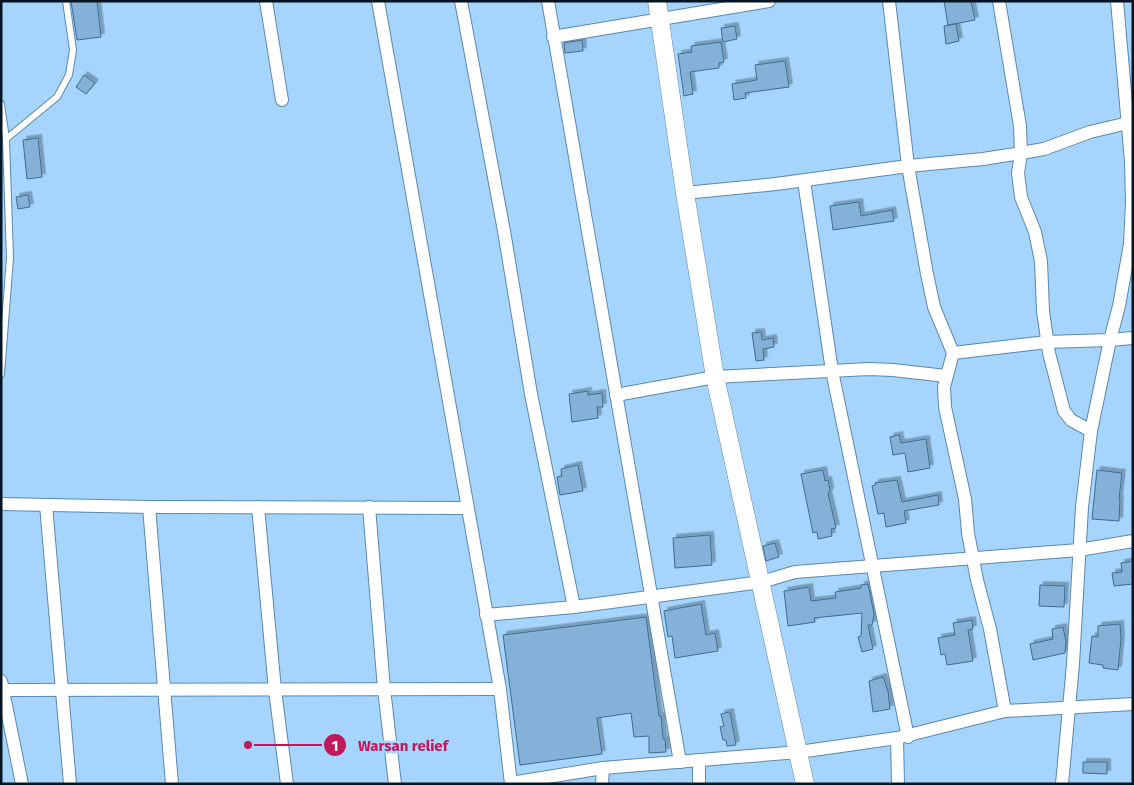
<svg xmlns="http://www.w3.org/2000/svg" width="1134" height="785" viewBox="0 0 1134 785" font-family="'Fira Sans',sans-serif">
<defs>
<filter id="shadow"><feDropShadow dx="3.5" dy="-3.5" stdDeviation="0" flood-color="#0004"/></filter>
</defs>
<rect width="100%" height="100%" fill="#a5d5fc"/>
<g fill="#83b1d8" stroke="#3f6b8f" filter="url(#shadow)">
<path d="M71 1H97L101 37 77 40Z"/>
<path d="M944 1H971L975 20 948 25Z"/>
<path d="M956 24 959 41 946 44 944 26Z"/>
<path d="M735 26 737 39 723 42 721 28Z"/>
<path d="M582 40 583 51 565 53 564 43Z"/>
<path d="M721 42 724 62 719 63V68L690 72 693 94 684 96 678 54 692 52 691 46Z"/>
<path d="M785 61 789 87 745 93 746 98 734 100 732 84 757 80 755 65Z"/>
<path d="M84 75 95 83 86 94 76 87Z"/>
<path d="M38 138 42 177 27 179 23 140Z"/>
<path d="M28 195 30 207 18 209 16 197Z"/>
<path d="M859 202 861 216 892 210 894 221 833 230 830 206Z"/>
<path d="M761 332 762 340 773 338 774 347 763 349 764 360 756 361 752 333Z"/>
<path d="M588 391V395L602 393 603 407H597L598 418 572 422 569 394Z"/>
<path d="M899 435 901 443 926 439 930 468 908 472 905 453 893 455 890 437Z"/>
<path d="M578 465 583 491 560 495 557 477 562 476 561 469Z"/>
<path d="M823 470 825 481 828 480 830 490V492L828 493 836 528 831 529 832 536 818 539 817 532 813 533 801 474Z"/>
<path d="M1097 470 1122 473 1119 499H1120L1119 521 1092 519Z"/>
<path d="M897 480 902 502 938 495 939 505 904 511 906 523 886 527 884 513 878 514 872 486 875 485V483Z"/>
<path d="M710 535 712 565 675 568 673 538Z"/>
<path d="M775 543 779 557 766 561 763 546Z"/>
<path d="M1133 561V584L1114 586 1112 573 1122 572 1121 563Z"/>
<path d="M868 584 874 614 872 625H868L873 649 862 652 858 637 861 636 862 613 814 618 815 622 788 626 784 591 809 587 811 601 836 598 835 592 861 588V585Z"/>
<path d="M1040 585 1065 586 1064 607 1039 606Z"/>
<path d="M701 604 706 635 715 633 718 651 675 658 672 636 668 637 664 611Z"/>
<path d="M646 617 659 716H661L663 739H665L666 752 649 753V736L634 737 631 713 597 718 602 754 520 765 503 635Z"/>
<path d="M972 620 973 629 968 630 973 661 947 665 945 654 941 655 938 638 955 635 953 623Z"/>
<path d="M1120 624 1121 639 1118 670 1103 668V665L1089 663 1092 636 1098 637V626Z"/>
<path d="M1063 627 1066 642 1065 653 1033 660 1030 644 1053 639 1052 629Z"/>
<path d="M883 677 888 691 890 709 873 712 869 681Z"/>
<path d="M730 712 736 745 727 746 726 740H723L720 727 724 726 721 714Z"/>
<path d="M1083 762H1107V774L1083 773Z"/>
</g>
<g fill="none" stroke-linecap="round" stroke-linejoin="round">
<defs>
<g id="lane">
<path d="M1 104 6 139 10 258 1 374"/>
<path d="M6 139 57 97 69 75 73 50 66 1"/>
</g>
<g id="street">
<path d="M266 1 282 100"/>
<path d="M378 1 500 689 511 784"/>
<path d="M461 1 504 231 531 394 574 607"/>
<path d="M548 1 680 762"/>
<path d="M889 1 908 166 927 274 934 307 953 353 944 387 945 407 965 499 968 533 977 580 990 629 1005 711"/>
<path d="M999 1 1020 126 1021 153 1018 173 1021 197 1035 232 1041 261 1043 311 1049 353 1064 411 1071 420 1091 431"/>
<path d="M553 37 769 1"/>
<path d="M804 181 832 371 908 737"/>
<path d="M685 193 776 184 908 166 983 159 1021 153 1044 149 1090 132 1128 123"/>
<path d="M953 353 1047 342 1110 340 1133 338"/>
<path d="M616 395 715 377 869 369 893 370 946 376"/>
<path d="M1 504 149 507 467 508"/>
<path d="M46 505 70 784"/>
<path d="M149 507 172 784"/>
<path d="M258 507 275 690 287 784"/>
<path d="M369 507 384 689 395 784"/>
<path d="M486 615 574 607 761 582 795 572 1079 550 1133 541"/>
<path d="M1 681 22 784"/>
<path d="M3 690 500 689"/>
<path d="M897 738 898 784"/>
<path d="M511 783 603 768 799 752 897 738 1005 711 1133 704"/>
<path d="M602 784 603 768"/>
<path d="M699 784V760"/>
<path d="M1062 784 1073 664 1082 507 1091 431 1110 340 1119 306 1130 244 1132 203 1131 161 1117 1"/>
</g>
<path id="secondary" d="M657 1 685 193 715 377 805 784"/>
</defs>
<use href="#lane" stroke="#5b88ad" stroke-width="8"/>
<use href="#street" stroke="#5b88ad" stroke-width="14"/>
<use href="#secondary" stroke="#5b88ad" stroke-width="19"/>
<use href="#lane" stroke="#fff" stroke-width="6"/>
<use href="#street" stroke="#fff" stroke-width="12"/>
<use href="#secondary" stroke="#fff" stroke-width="18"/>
</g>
<path fill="none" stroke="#c2185b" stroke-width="2" d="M248 745L335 745"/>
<g fill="#c2185b" stroke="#a5d5fc" stroke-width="2">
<circle cx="248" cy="745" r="5"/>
<circle cx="335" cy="745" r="12"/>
</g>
<g font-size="15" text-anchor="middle" font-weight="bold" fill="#fff">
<text x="335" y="751">1</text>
</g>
<g font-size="15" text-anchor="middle" font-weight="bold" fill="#c2185b" stroke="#a5d5fc" stroke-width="5" stroke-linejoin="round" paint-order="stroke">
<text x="403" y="751">Warsan relief</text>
</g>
<rect width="1134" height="785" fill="none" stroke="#041422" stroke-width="5"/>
</svg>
